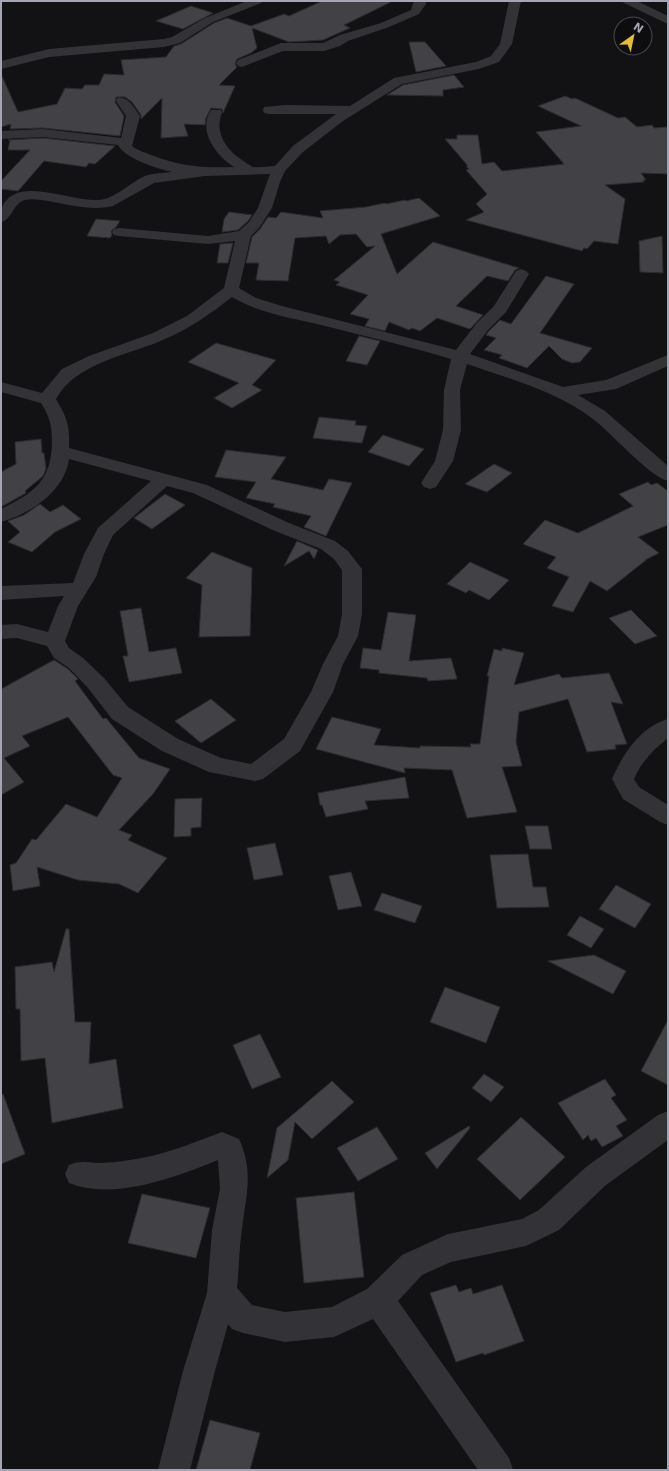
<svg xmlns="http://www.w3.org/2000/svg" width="669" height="1471" viewBox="0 0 669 1471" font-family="'DejaVu Sans',sans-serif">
<rect width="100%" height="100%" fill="#121113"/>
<g fill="#414146" stroke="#2c2c2f">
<path d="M322 1H393L344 25 350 28 323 40 289 42 252 28 257 48 251 53 237 59 235 64 237 67 219 85 235 86 223 113 222 109 211 108 206 118 205 125 184 124 188 136 161 138 162 98 141 119V115L132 102 125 97H116L115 102 124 116 120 136 43 128 10 129 11 124 1 127V74L18 112 57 104 65 88 82 89 85 85H99L104 74 124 75 121 60 166 57 174 46 181 44 214 23 227 18 251 26 284 14 289 16Z"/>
<path d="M191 6 213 13 183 29 156 21Z"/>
<path d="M409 42H425L446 66 416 72Z"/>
<path d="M454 75 464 87 443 90V96L387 95 403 85Z"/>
<path d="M565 96 572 99 575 98 618 118 625 117 637 127 652 125 654 128 668 127V174L641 173 646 180H643L644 182 605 185 625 199 618 244 594 241 587 249 584 248 582 251 466 220 484 212 476 204 487 194 466 170 469 169 466 166H468L445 139H457V135H478L482 164 494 162 502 171 564 164 536 132 581 126 538 106Z"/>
<path d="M43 138 115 146 95 164 89 163 86 167 44 161 18 191 1 189V181L30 150H8L10 140H8Z"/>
<path d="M419 198 440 216 381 234 397 274 433 242 519 268 515 270 508 281 487 276 456 306 483 315 470 329 437 318 420 331 412 328 409 330 389 322 385 331 365 326 369 319 350 314 368 295 336 285 340 282 334 280 375 246 367 247 356 234 340 235 329 244 326 236 295 238 288 281 256 280 259 263H246L252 237 260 229 268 217 276 218 281 212 323 218 320 211 366 207 385 203 386 204 405 200 406 201Z"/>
<path d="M229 212 252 215 248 221 238 230 222 232 224 219Z"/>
<path d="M96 219 120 221 116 227 111 231 112 235 110 238 87 236Z"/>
<path d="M662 236 663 273 640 272 639 241Z"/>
<path d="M233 243 228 263H217L220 244Z"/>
<path d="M546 276 574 284 540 333 592 348 580 362 572 363 562 359 549 346 527 368 499 358 502 355 484 350 496 338 486 335 489 331 500 320 511 324Z"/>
<path d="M359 336 380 341 367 365 346 361Z"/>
<path d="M216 343 276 360 252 385 262 390 232 408 214 398 239 383 188 362Z"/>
<path d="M319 417 356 421 355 425 367 426 362 443 313 438Z"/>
<path d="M383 435 424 449 409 466 368 452Z"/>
<path d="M41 439 42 453H44L46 469 43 476 25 491 26 493 1 507V472L16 464 15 442Z"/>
<path d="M226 450 286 457 271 479 323 490 329 479 352 483 326 536 304 527 311 516 273 507 275 504 246 498 256 482 215 477Z"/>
<path d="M494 464 512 473 487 492 465 484Z"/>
<path d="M648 482 651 485 657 483 668 491V525L638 537 659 553 645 560H646L607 591 590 581 573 612 552 606 569 577 547 568 556 557 523 544 545 520 578 533 633 506 619 494Z"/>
<path d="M165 494 185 505 152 529 134 518Z"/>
<path d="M40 504 50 512 63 505 81 519 55 532 32 552 8 542 20 532 8 521 24 515Z"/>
<path d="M297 541 318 550 314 559 309 551 284 566Z"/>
<path d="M212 552 252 568 250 636 199 637 202 585 186 578Z"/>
<path d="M470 562 509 580 489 600 469 590 466 593 447 584Z"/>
<path d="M141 608 149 652 176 648 182 673 129 682 123 656H128L120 611Z"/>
<path d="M631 610 657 636 635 644 609 618Z"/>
<path d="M388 612 416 615 409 661 451 658 457 679 428 681 427 678 379 673V670L360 668 363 648 381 650Z"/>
<path d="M502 648 524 653 514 685 559 674 562 678 609 673 623 704 611 702 627 744 615 745 616 749 587 752 568 699 519 712 516 742 522 766 502 767 517 812 467 818 452 770 404 768 405 773 316 749 332 717 381 729 374 745 420 748V746L471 747 470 744H480L489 676H487L494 649 502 651Z"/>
<path d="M54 660 68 669 78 679 75 681 103 719 106 718 139 758 170 769 153 794 119 830 132 835 128 840 167 858 138 893 119 884 78 880 37 867 40 886 13 891 10 865 16 863 32 839 36 840 66 804 97 817 122 778 113 775 68 717 22 736 30 746 4 758 24 782 1 795V689Z"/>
<path d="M211 699 236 720 201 743 175 721Z"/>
<path d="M405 777 409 798 365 801 368 809 326 817 322 805H320L318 793Z"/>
<path d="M202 798 201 827 191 828V836L174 837 175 799Z"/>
<path d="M525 826H548L552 849H530Z"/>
<path d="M275 843 283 875 254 880 247 848Z"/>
<path d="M528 854 533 887H546L549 907 497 908 490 855Z"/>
<path d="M351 872 362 906 338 910 329 876Z"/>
<path d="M616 885 651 904 635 928 599 909Z"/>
<path d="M382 893 422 906 415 923 374 910Z"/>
<path d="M580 916 604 929 591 948 567 935Z"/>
<path d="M66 929H69L75 1022H91L89 1064 116 1059 123 1108 52 1123 45 1058 21 1061 20 1009H16L15 967 52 962 54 972Z"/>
<path d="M594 955 626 971 613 994 548 961Z"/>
<path d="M445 987 500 1007 486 1043 430 1022Z"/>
<path d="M668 1020V1085L641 1071Z"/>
<path d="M260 1034 281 1077 252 1089 233 1045Z"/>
<path d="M484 1074 504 1087 491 1102 472 1088Z"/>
<path d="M605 1079 616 1095 611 1098 627 1120 616 1126 623 1136 602 1147 596 1138 591 1141 588 1135 583 1140 558 1103Z"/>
<path d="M332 1081 354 1102 312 1139 295 1122 288 1160 267 1178 277 1128Z"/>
<path d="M3 1094 25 1154 1 1164V1095Z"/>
<path d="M521 1117 565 1157 520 1200 477 1159Z"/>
<path d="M469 1126 470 1128 437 1169 425 1153Z"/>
<path d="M377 1127 398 1159 358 1181 337 1148Z"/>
<path d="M354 1192 364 1277 304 1283 296 1198Z"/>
<path d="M142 1194 210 1208 196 1258 128 1243Z"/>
<path d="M456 1285 459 1292 471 1288 473 1294 502 1285 524 1341 484 1355 483 1353 456 1362 430 1293Z"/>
<path d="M210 1420 260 1433 250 1470H196Z"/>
</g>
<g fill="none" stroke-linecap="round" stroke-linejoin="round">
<g fill="#333337" fill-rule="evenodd">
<path d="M247 1H263L261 3 213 22 180 43 164 47 49 57 1 69V61L49 49 164 39 172 37 205 18Z"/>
<path d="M414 1H426V4L419 14 389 27 348 41 340 46 324 51H283L242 67 238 66 236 63 238 60 281 43H323L340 35 381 23 411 10Z"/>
<path d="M509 1H521L512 44 499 62 479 69 402 84 343 121 303 152 285 171 280 182 272 208 259 228 251 236 239 288 256 298 282 306 456 350 476 324 494 306 516 271 521 269 526 271 529 274 506 312 488 330 470 354 563 387 606 380 668 355V366L616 389 578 395 605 411 668 466V481C647 475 612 433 593 419 556 391 510 379 467 364L460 390 461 430 453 461 436 487 430 489 424 487 421 483 435 461 443 430 444 390 451 359C408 346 365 336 321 325 291 318 259 313 232 297 210 314 191 328 165 339 130 355 76 362 56 399 67 418 70 425 69 448L207 485 289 523 335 541 348 551 362 569V614L358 636 343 664 333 692 300 751 263 779 255 781 209 772 162 751 112 719 88 688 69 668 54 658 47 646 17 638 1 639V625L17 624 48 632 58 606 64 596 1 600V586L73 583 84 554 98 528 151 481 69 459C65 491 30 514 1 522V509C33 493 51 482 52 443 52 426 50 417 41 403L1 392V382L42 393 62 369 89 356 153 333 187 316 224 288 235 241 208 244 119 236 114 235 112 232 114 229 119 228 208 236 239 231 249 222 258 208 270 174 205 176 154 183 113 206C93 211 69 205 49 201 41 200 33 198 25 200 13 203 12 220 1 222 1 218 0 211 2 207 18 172 77 206 105 199 117 196 133 181 145 176 153 173 164 173 172 172 158 169 124 158 118 145L43 137 1 139V131L43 129 121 138 126 116 116 101 117 98C129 96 134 108 140 116L132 146C138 151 147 153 154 156 182 167 205 168 234 167 217 156 197 132 211 110H221L222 113C214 132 226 150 242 160 245 162 250 166 253 167 260 168 268 166 275 166L293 146 336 114H269L264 113 263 110 264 107 285 105 350 106 394 78 476 62 491 56 500 44ZM167 486 193 493 275 531 321 549 334 559 342 570V614L338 636 323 664 311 692 284 739 251 764 221 758 178 739 128 707 104 678 83 658 69 648 65 641 78 606 96 577 104 554 113 535Z"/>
<path d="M622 1H637L668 16V24L624 3Z"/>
<path d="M668 719V738C653 750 642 761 634 779L639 787 668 805V825L660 822 623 799 612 779C623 754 640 727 668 719Z"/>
<path d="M668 1111V1140L606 1185 559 1230 526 1246 451 1262 422 1275 398 1301 509 1458 513 1470H478L373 1319 334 1337 285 1342 243 1333 232 1329 228 1324 215 1371 190 1470H158L183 1371 207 1293 212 1230 220 1189 218 1160C176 1177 114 1201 69 1183L65 1174 69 1165C79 1161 85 1162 96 1163 107 1163 119 1162 130 1160 162 1156 192 1143 222 1132L239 1139C254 1172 246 1195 242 1229 239 1249 239 1269 237 1288L252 1305 285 1312 332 1307 367 1289 402 1255 448 1234 522 1219 539 1210 586 1167 658 1115Z"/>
</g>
</g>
<rect width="669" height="1471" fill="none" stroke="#a4a7b3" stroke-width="4"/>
<g transform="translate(633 36) rotate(33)"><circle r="19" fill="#0d0c0e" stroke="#494a50"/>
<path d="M0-3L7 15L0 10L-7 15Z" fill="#e5bb37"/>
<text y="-6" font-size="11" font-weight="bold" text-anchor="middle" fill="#a4a7b3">N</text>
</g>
</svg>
